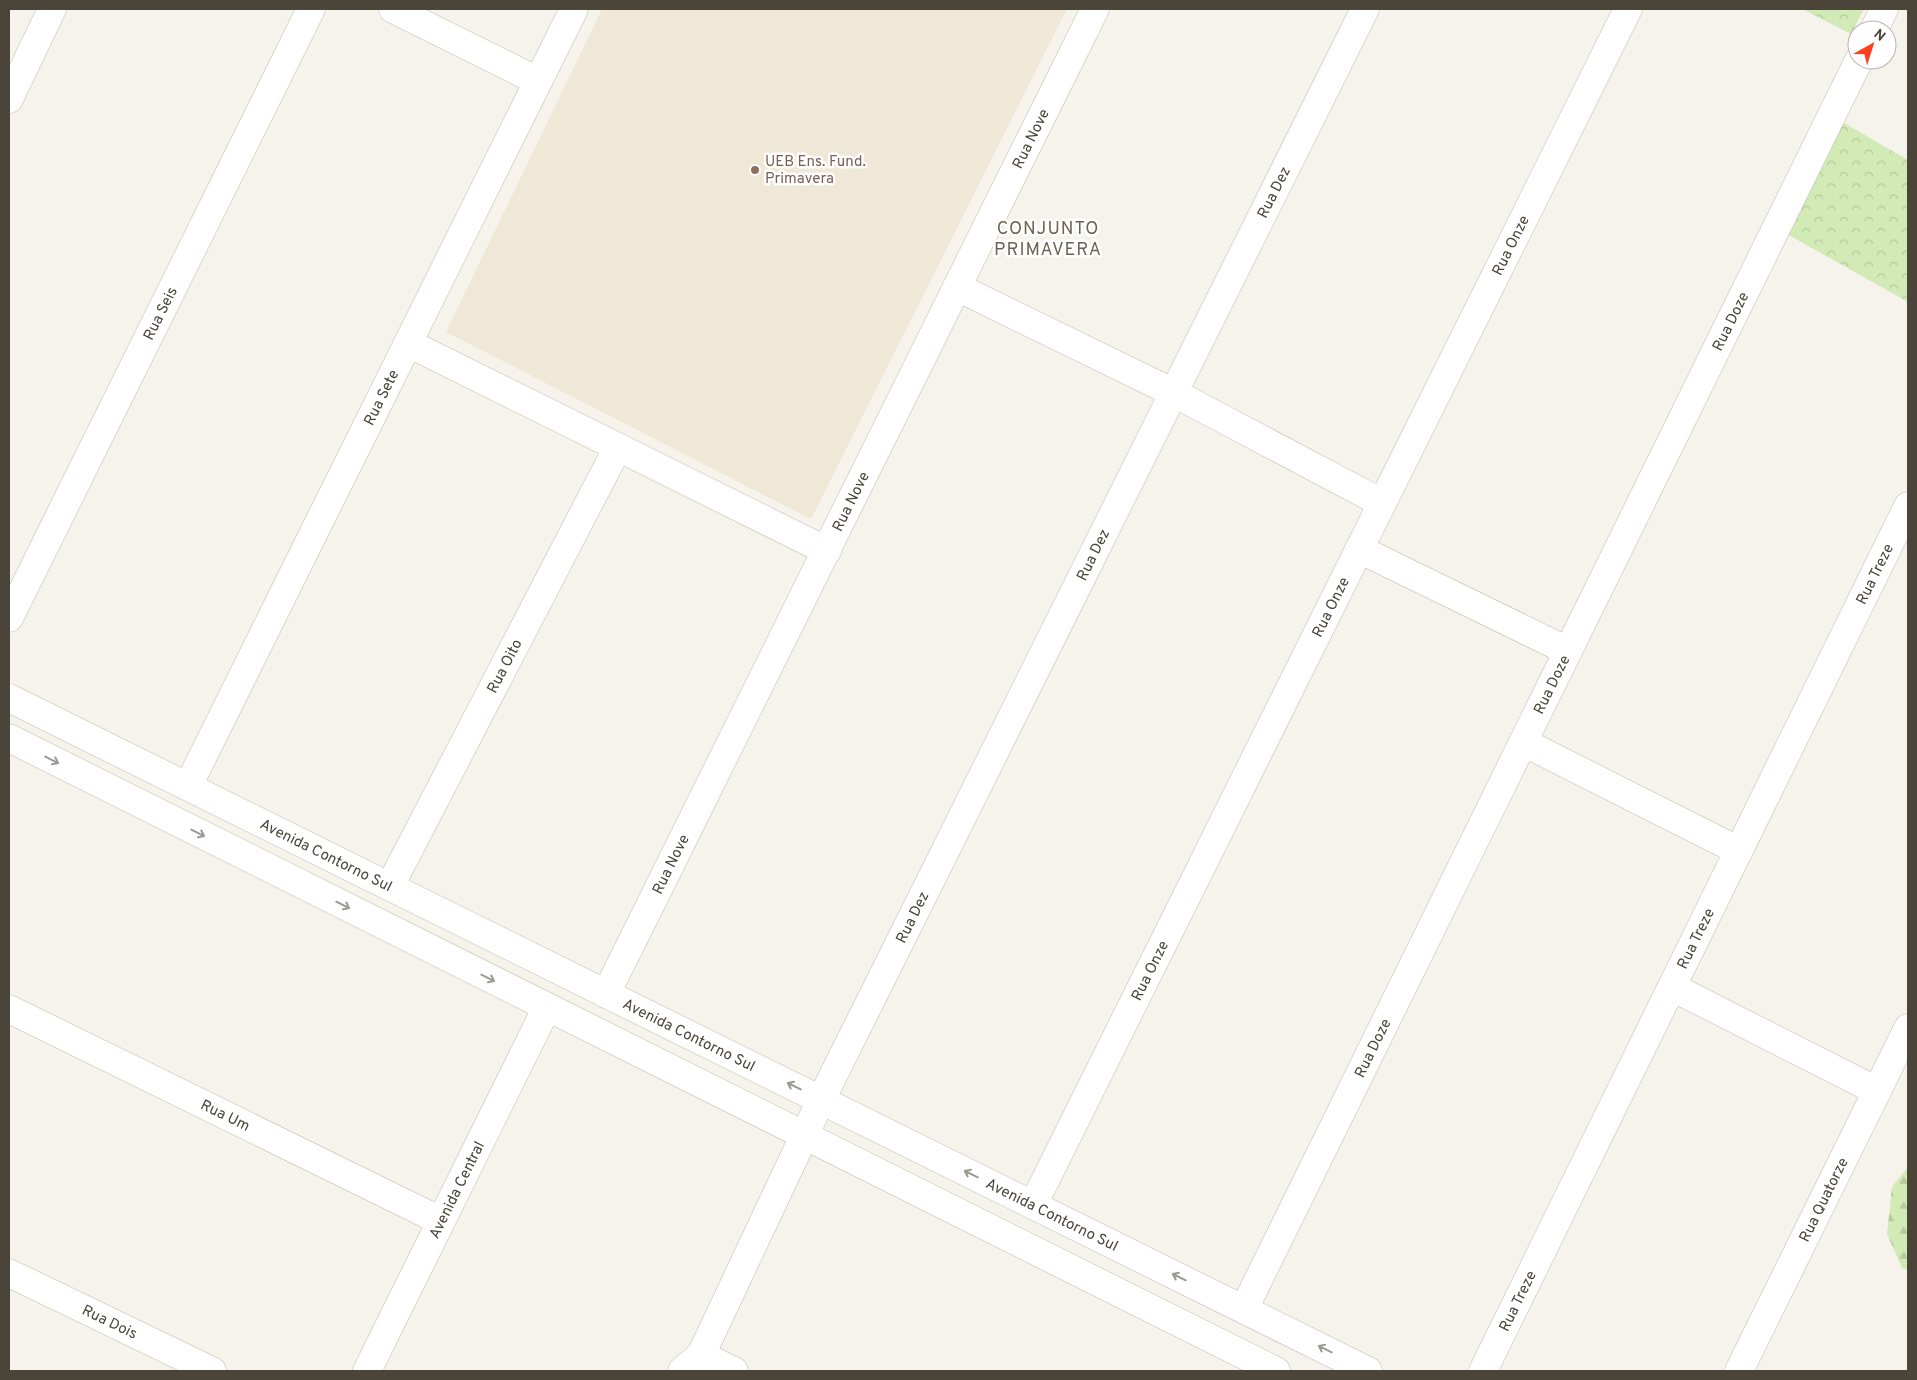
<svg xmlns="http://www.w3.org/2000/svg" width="1917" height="1380" viewBox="0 0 1917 1380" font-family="Overpass,sans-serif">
<defs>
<pattern id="forest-firs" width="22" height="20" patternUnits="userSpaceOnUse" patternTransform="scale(1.25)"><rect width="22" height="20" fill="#d2eab5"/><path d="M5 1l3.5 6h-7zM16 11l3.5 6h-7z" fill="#b6ca9c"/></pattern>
<pattern id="park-crowns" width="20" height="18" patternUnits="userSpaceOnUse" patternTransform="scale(1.25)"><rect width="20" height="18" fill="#d2eab5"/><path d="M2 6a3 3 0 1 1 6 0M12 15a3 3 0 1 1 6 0" fill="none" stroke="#b6ca9c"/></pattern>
</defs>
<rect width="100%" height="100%" fill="#f6f3ec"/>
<path fill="#efe8d6" d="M602 9H1067L811 519 446 332Z"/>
<path fill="url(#forest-firs)" d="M1908 1167V1270L1902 1268 1887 1234 1892 1187Z"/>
<g fill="url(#park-crowns)">
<path d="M1802 9H1864L1851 34Z"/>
<path d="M1839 120 1908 160V302L1778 229Z"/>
</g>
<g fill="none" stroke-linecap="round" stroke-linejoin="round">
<defs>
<g id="minor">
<path d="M393 9 538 81"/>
<path d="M1874 30 1884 9"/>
<path d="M9 99 52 9"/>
<path d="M957 287 1174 393 1382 503"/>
<path d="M408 343 827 551"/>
<path d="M1359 549 1568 651"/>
<path id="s1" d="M9 618 311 9"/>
<path d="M1523 742 1739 851"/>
<path id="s2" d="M188 786 574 9"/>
<path id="s3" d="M390 886 618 447"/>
<path d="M1672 987 1877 1091"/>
<path id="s4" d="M606 994 1095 9"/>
<path id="s5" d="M9 1009 441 1221"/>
<path id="s6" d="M1033 1205 1628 9"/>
<path id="s7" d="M9 1273 212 1371"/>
<path id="s8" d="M1244 1309 1859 60"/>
<path d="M701 1355 734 1371"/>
<path id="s9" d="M367 1371 547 1007"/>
<path id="s10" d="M1483 1371 1908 506"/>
<path id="s11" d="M1739 1371 1908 1028"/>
</g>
<g id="tertiary">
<path id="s12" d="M9 698 1368 1371"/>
<path d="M9 738 1276 1371"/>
<path id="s13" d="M682 1371 701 1355 821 1100 1365 9"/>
</g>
</defs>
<use href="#minor" stroke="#c2bbae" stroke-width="29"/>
<use href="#tertiary" stroke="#c2bbae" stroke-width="29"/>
<use href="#minor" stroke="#fff" stroke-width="28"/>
<use href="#tertiary" stroke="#fff" stroke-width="28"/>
</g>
<defs><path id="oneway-shaft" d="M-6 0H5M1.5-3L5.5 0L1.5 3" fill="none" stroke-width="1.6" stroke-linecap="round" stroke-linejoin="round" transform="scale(1.25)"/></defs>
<g stroke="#9c9892">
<use href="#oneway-shaft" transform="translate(52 760) rotate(27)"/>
<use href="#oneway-shaft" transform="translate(198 833) rotate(27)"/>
<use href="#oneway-shaft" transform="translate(343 905) rotate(27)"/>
<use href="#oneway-shaft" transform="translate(488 978) rotate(27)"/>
<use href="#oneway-shaft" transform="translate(794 1086) rotate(-154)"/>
<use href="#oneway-shaft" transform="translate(971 1174) rotate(-154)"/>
<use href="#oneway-shaft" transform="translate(1179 1277) rotate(-154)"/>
<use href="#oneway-shaft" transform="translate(1325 1349) rotate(-153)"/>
</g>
<circle fill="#8d6e63" stroke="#fff" stroke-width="2" cx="755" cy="170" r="5"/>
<g text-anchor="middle" stroke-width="5" stroke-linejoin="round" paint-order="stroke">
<g font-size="15" fill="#4b4439" stroke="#fff">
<text dy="5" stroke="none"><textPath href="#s4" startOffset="955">Rua Nove</textPath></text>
<text dy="5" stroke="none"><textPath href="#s13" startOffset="1321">Rua Dez</textPath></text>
<text dy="5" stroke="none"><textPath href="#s6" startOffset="1072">Rua Onze</textPath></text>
<text dy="5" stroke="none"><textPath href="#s1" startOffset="340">Rua Seis</textPath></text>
<text dy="5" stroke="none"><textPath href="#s8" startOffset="1101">Rua Doze</textPath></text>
<text dy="5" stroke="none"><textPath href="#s2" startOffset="434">Rua Sete</textPath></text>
<text dy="5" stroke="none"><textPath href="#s4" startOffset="550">Rua Nove</textPath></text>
<text dy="5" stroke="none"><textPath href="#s13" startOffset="916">Rua Dez</textPath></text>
<text dy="5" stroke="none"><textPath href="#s10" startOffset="888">Rua Treze</textPath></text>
<text dy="5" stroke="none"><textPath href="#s6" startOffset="668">Rua Onze</textPath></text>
<text dy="5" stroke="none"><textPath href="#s3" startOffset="248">Rua Oito</textPath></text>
<text dy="5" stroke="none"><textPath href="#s8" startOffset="696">Rua Doze</textPath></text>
<text dy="5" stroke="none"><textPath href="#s12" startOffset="354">Avenida Contorno Sul</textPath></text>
<text dy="5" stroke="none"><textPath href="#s4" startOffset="145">Rua Nove</textPath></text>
<text dy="5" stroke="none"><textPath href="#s13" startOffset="511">Rua Dez</textPath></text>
<text dy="5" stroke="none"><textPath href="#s10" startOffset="482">Rua Treze</textPath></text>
<text dy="5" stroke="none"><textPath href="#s6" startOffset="262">Rua Onze</textPath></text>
<text dy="5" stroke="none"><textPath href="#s12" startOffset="759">Avenida Contorno Sul</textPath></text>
<text dy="5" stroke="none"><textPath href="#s8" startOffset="291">Rua Doze</textPath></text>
<text dy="5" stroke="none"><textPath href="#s5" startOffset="241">Rua Um</textPath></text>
<text dy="5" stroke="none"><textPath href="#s9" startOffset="202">Avenida Central</textPath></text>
<text dy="5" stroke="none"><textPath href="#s11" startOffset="191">Rua Quatorze</textPath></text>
<text dy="5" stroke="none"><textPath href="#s12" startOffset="1164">Avenida Contorno Sul</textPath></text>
<text dy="5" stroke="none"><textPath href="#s10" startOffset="78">Rua Treze</textPath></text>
<text dy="5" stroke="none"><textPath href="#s7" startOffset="112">Rua Dois</textPath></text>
</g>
<g font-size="15" fill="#785e54" stroke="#fff" text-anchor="start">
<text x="765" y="166">UEB Ens. Fund.<tspan x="765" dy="17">Primavera</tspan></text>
</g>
<g font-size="18" letter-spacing="1" fill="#6e6250" stroke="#fff">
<text x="1048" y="234">CONJUNTO<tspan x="1048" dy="21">PRIMAVERA</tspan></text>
</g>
</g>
<rect width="1917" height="1380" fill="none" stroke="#4b4439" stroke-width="20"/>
<g transform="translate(1872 45) rotate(39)"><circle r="24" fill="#ffffff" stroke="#b7b4b0"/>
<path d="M0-4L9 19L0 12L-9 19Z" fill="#fc3f1d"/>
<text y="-8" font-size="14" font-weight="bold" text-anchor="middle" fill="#4b4439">N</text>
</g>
</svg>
